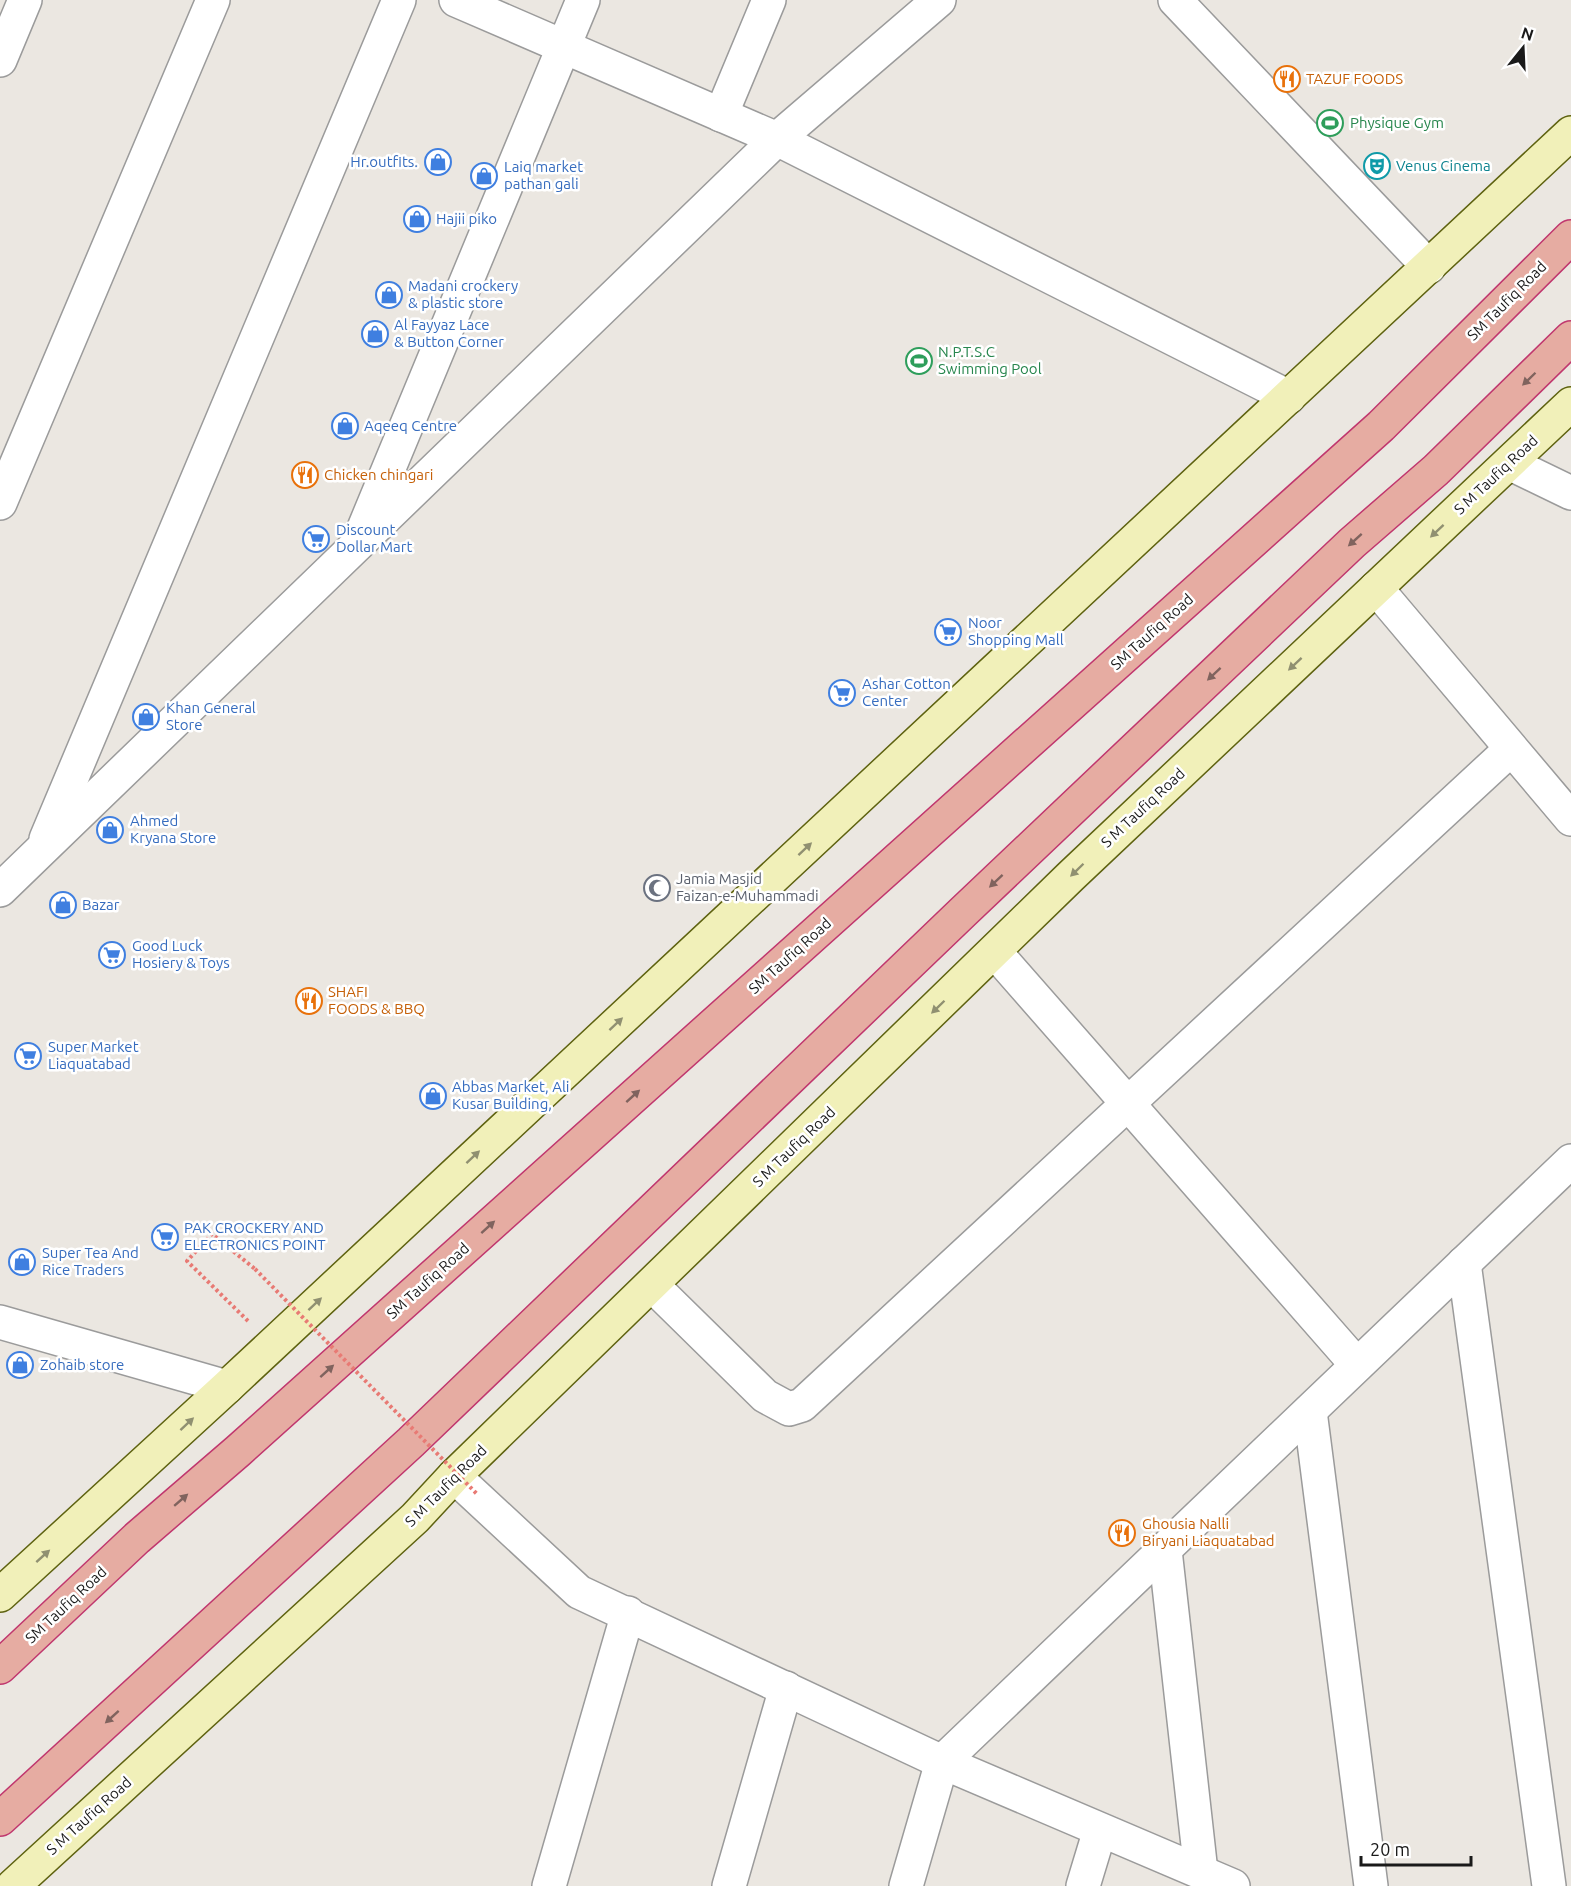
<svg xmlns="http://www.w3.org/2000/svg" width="1571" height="1886" viewBox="0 0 1571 1886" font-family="Ubuntu,sans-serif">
<rect width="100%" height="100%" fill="#ebe7e1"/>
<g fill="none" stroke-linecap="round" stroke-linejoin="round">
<defs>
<g id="minor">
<path d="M1175 0 1429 267"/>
<path d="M0 60 25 0"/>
<path d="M721 115 769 0"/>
<path d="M0 503 213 0"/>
<path d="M362 533 583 0"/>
<path d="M1376 588 1571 819"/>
<path d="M46 839 399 0"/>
<path d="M0 890 777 139 939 0"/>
<path d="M995 952 1357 1365"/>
<path d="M1464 1263 1549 1886"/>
<path d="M652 1285 765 1396 789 1409 802 1405 1511 749"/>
<path d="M1310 1411 1371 1886"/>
<path d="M1165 1550 1201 1872"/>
<path d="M549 1886 628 1613"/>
<path d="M729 1886 786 1688"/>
<path d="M906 1886 942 1762 1571 1161"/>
<path d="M1083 1886 1100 1830"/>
</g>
<g id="tertiary">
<path d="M456 0 777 139 1289 397"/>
<path d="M1509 463 1571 493"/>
<path d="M0 1322 227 1387"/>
<path d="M454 1476 579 1592 942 1762 1233 1886"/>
</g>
<g id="secondary">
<path d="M0 1595 227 1387 1571 133"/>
<path d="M13 1886 415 1518 454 1476 1071 876 1571 404"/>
</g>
<g id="trunk">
<path d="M0 1667 137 1538 238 1451 1381 426 1571 237"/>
<path d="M0 1819 411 1442 963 912 1352 543 1436 470 1571 338"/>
</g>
</defs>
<use href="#minor" stroke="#9b9b9b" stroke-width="36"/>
<use href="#tertiary" stroke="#9b9b9b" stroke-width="36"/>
<use href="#secondary" stroke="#5e6210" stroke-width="36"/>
<use href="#trunk" stroke="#c0376e" stroke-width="36"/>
<path stroke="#e87a74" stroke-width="4" stroke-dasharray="3 3" stroke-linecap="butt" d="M248 1321 187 1261 212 1234 255 1269"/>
<use href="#minor" stroke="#fff" stroke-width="33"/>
<use href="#tertiary" stroke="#fff" stroke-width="33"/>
<use href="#secondary" stroke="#f1f0b9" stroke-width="33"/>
<use href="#trunk" stroke="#e6aca2" stroke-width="33"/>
<path stroke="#e87a74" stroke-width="4" stroke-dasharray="3 3" stroke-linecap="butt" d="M255 1269 477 1494"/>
</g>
<defs><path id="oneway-solid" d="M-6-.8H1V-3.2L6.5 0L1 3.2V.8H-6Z" transform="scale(1.5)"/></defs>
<g fill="#80635e">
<use href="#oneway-solid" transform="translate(1529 379) rotate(136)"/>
<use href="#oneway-solid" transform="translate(1355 540) rotate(138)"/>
<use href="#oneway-solid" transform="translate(1214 674) rotate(137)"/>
<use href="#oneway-solid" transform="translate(996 881) rotate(137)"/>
<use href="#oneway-solid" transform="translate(633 1096) rotate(-42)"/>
<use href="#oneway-solid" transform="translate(488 1227) rotate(-42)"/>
<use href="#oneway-solid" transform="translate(327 1371) rotate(-42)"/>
<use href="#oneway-solid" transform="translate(181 1500) rotate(-41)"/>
<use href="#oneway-solid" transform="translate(112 1717) rotate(138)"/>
</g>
<g fill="#909071">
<use href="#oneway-solid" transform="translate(1437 531) rotate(137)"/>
<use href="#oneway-solid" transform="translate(1295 664) rotate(137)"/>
<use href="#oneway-solid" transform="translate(805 849) rotate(-43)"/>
<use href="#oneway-solid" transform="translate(1077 870) rotate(136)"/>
<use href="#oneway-solid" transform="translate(938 1007) rotate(136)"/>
<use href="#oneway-solid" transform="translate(616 1024) rotate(-43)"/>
<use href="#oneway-solid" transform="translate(473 1157) rotate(-43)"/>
<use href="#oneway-solid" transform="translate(315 1304) rotate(-43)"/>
<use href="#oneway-solid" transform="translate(187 1424) rotate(-43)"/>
<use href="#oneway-solid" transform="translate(43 1556) rotate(-42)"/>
</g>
<defs>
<symbol id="restaurant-ring" viewBox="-11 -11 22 22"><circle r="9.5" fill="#fff" stroke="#e8710a" stroke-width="1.5"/><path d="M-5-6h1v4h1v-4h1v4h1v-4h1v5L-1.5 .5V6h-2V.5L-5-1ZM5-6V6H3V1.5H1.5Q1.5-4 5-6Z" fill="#e8710a"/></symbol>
<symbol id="stadium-ring" viewBox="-11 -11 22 22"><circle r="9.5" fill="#fff" stroke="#2e9e5b" stroke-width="1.5"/><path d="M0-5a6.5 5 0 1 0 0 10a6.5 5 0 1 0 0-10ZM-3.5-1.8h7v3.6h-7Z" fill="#2e9e5b"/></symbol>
<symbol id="shop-ring" viewBox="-11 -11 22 22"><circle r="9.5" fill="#fff" stroke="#3f7fe0" stroke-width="1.5"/><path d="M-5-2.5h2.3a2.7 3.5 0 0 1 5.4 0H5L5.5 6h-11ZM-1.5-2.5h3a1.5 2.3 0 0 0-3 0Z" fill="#3f7fe0"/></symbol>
<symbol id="theatre-ring" viewBox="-11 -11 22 22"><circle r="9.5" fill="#fff" stroke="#0f9aa8" stroke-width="1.5"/><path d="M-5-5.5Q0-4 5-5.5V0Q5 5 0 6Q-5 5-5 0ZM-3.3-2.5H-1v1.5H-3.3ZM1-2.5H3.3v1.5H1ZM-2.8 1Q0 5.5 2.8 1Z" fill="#0f9aa8"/></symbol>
<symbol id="supermarket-ring" viewBox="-11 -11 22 22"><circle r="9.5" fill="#fff" stroke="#3f7fe0" stroke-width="1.5"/><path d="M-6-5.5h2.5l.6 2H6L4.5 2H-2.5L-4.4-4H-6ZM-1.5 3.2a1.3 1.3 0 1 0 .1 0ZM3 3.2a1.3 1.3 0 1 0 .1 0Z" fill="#3f7fe0"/></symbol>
<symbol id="mosque-ring" viewBox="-11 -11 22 22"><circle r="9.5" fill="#fff" stroke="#6b7280" stroke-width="1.5"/><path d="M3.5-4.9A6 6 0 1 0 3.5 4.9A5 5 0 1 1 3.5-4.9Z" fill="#6b7280"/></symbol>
</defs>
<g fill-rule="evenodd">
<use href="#restaurant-ring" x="1272" y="64" width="30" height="30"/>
<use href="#stadium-ring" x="1315" y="108" width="30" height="30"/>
<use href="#shop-ring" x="423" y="147" width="30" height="30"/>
<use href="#theatre-ring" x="1362" y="151" width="30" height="30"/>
<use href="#shop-ring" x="469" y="161" width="30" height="30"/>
<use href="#shop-ring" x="402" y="204" width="30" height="30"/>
<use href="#shop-ring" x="374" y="280" width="30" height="30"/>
<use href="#shop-ring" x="360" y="319" width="30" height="30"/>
<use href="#stadium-ring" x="904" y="346" width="30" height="30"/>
<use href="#shop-ring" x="330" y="411" width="30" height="30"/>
<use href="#restaurant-ring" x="290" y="460" width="30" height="30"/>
<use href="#supermarket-ring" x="301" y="524" width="30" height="30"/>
<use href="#supermarket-ring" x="933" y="617" width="30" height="30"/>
<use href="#supermarket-ring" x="827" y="678" width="30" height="30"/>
<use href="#shop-ring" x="131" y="702" width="30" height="30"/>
<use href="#shop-ring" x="95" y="815" width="30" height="30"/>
<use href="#mosque-ring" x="642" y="873" width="30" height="30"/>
<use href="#shop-ring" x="48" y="890" width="30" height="30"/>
<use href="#supermarket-ring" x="97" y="940" width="30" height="30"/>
<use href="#restaurant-ring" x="294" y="986" width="30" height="30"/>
<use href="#supermarket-ring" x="13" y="1041" width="30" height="30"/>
<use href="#shop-ring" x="418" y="1081" width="30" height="30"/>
<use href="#supermarket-ring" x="150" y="1222" width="30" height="30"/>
<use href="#shop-ring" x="7" y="1247" width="30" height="30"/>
<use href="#shop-ring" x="5" y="1350" width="30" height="30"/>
<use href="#restaurant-ring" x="1107" y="1518" width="30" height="30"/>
</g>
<g text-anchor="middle" stroke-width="5" stroke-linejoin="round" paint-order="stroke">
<g font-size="15" fill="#c56008" stroke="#fff" text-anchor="start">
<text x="1306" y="84">TAZUF FOODS</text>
<text x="324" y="480">Chicken chingari</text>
<text x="328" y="997">SHAFI<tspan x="328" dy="17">FOODS &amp; BBQ</tspan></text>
<text x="1142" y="1529">Ghousia Nalli<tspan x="1142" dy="17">Biryani Liaquatabad</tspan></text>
</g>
<g font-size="15" fill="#27864d" stroke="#fff" text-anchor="start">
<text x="1350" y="128">Physique Gym</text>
<text x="938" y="357">N.P.T.S.C<tspan x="938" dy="17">Swimming Pool</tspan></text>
</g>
<g font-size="15" fill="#366cbe" stroke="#fff" text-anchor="start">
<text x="418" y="167" text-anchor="end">Hr.outfits.</text>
<text x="504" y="172">Laiq market<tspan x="504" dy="17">pathan gali</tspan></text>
<text x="436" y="224">Hajii piko</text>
<text x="408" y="291">Madani crockery<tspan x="408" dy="17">&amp; plastic store</tspan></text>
<text x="394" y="330">Al Fayyaz Lace<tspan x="394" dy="17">&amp; Button Corner</tspan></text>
<text x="364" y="431">Aqeeq Centre</text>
<text x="336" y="535">Discount<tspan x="336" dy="17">Dollar Mart</tspan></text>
<text x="968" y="628">Noor<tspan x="968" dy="17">Shopping Mall</tspan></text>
<text x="862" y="689">Ashar Cotton<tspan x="862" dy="17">Center</tspan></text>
<text x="166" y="713">Khan General<tspan x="166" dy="17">Store</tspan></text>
<text x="130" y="826">Ahmed<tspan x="130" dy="17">Kryana Store</tspan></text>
<text x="82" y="910">Bazar</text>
<text x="132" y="951">Good Luck<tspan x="132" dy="17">Hosiery &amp; Toys</tspan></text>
<text x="48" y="1052">Super Market<tspan x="48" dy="17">Liaquatabad</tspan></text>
<text x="452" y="1092">Abbas Market, Ali<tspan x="452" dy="17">Kusar Building,</tspan></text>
<text x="184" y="1233">PAK CROCKERY AND<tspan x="184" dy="17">ELECTRONICS POINT</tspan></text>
<text x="42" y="1258">Super Tea And<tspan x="42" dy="17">Rice Traders</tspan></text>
<text x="40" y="1370">Zohaib store</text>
</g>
<g font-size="15" fill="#0d838f" stroke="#fff" text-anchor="start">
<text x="1396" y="171">Venus Cinema</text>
</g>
<g font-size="15" fill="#1a1a1a" stroke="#fff">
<text transform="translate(1507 301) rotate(-45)" y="5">SM Taufiq Road</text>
<text transform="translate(1496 475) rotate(-43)" y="5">S M Taufiq Road</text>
<text transform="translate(1152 632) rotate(-42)" y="5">SM Taufiq Road</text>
<text transform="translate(1143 808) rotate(-43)" y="5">S M Taufiq Road</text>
<text transform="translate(790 956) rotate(-42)" y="5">SM Taufiq Road</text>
<text transform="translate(794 1147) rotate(-44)" y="5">S M Taufiq Road</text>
<text transform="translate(428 1281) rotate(-42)" y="5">SM Taufiq Road</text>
<text transform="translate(446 1486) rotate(-45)" y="5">S M Taufiq Road</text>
<text transform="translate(66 1605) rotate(-43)" y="5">SM Taufiq Road</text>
<text transform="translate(89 1816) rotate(-42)" y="5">S M Taufiq Road</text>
</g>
<g font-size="15" fill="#5b616d" stroke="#fff" text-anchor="start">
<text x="676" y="884">Jamia Masjid<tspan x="676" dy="17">Faizan-e-Muhammadi</tspan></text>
</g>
</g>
<g transform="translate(1523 48) rotate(18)" stroke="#ffffff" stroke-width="4.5" paint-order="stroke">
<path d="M0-4.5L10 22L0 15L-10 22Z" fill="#1a1a1a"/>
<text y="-9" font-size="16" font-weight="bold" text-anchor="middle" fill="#1a1a1a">N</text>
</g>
<path d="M1361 1856v9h110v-9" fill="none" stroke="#1a1a1a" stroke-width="3"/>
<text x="1370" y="1856" font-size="18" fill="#1a1a1a" stroke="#ffffff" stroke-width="4.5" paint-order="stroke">20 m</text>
</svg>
